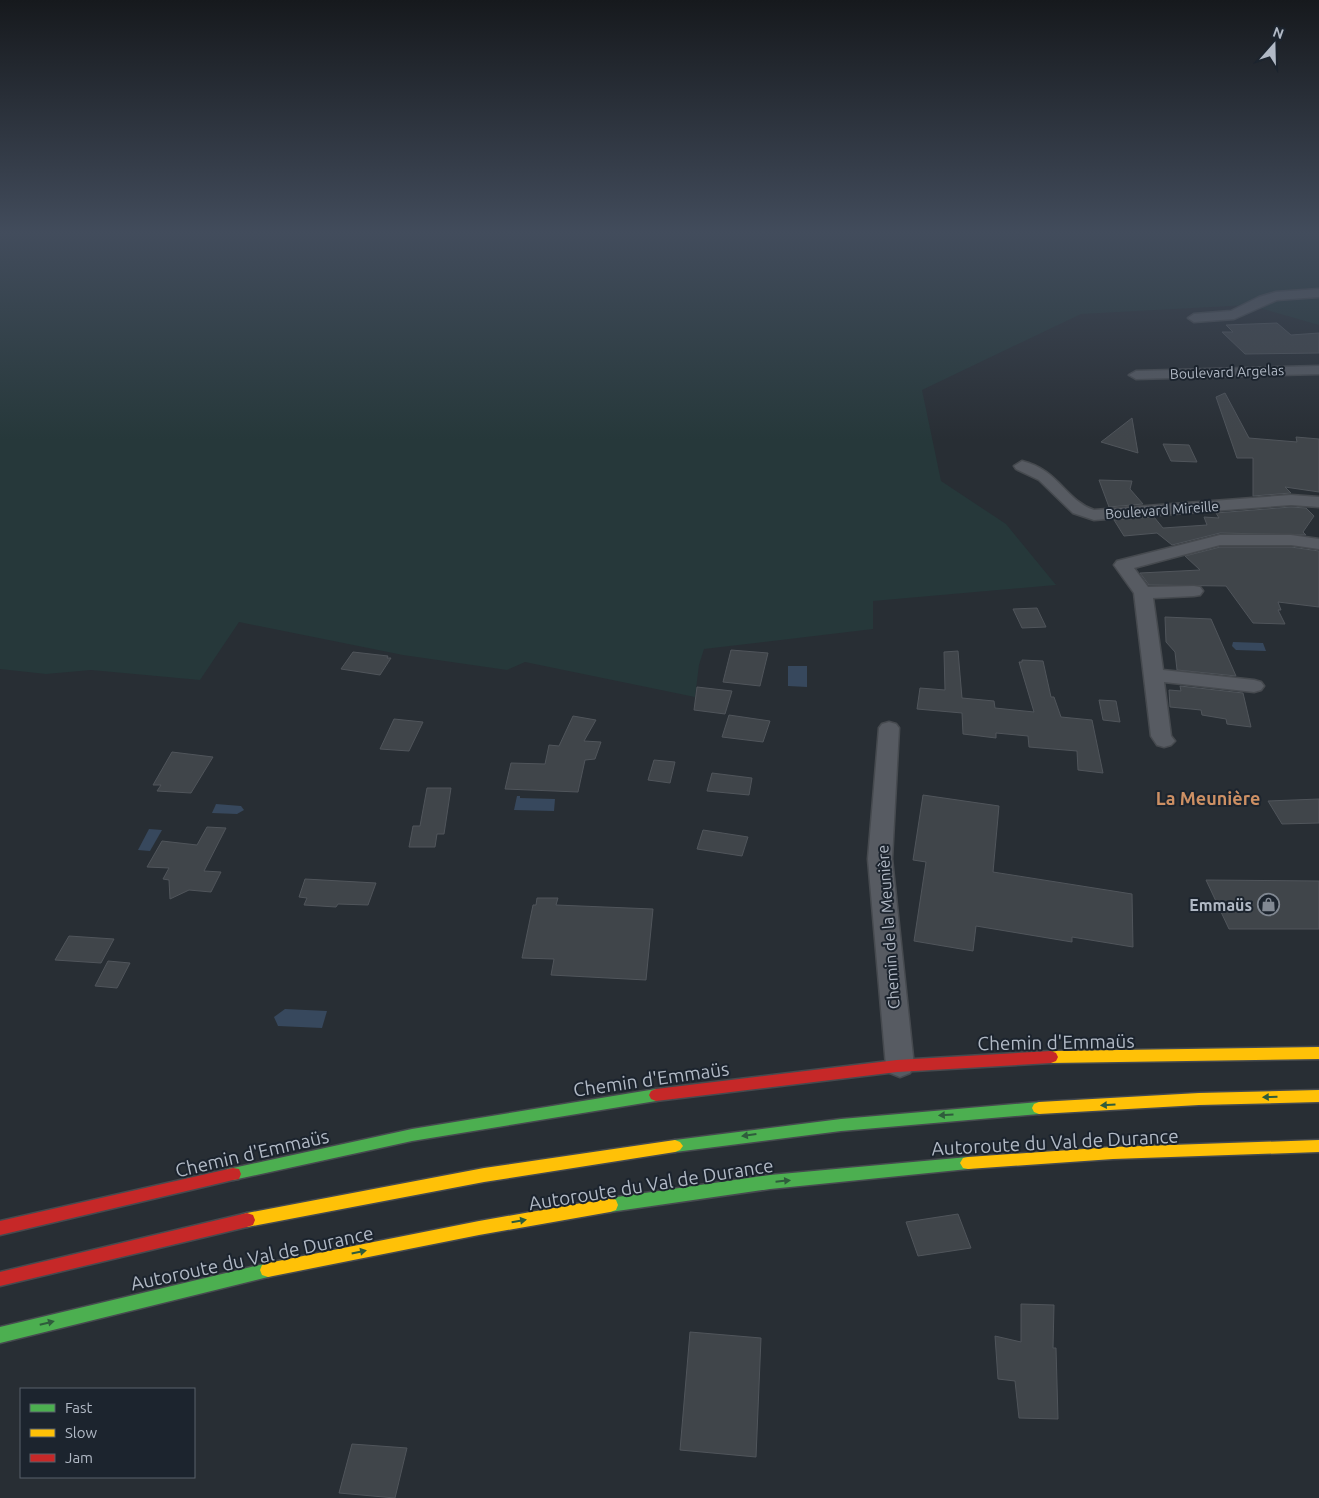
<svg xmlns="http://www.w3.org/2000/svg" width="1319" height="1498" viewBox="0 0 1319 1498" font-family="Ubuntu,sans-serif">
<rect width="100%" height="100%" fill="#282e34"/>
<path fill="#26383a" d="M0 231H1319V325L1249 305 1081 314 922 390 941 481 1006 524 1056 585 873 601V629L704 649 699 665 695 697 525 662 507 670 403 655 239 622 200 680 91 670 46 674 0 669Z"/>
<g fill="#37485d">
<path d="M1233 642 1263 643 1266 651 1236 650 1232 646Z"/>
<path d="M788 666H807V687L788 686Z"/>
<path d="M517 796H520V798L555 799 554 811 514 810Z"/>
<path d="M216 804 241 806 244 810 237 814 212 813Z"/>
<path d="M149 829 162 830 150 851 138 850Z"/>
<path d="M285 1009 327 1011 322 1028 278 1026 274 1017Z"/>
</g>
<g fill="#40454a" stroke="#50555b">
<path d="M1277 323 1291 335 1319 333V353L1245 354 1222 332H1233L1226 325Z"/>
<path d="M1225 393 1249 438 1297 442 1296 437 1319 439V492L1285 487 1291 493 1253 496V458H1237L1216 397Z"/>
<path d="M1132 418 1138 453 1101 442Z"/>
<path d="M1163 444 1189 445 1197 462 1171 461Z"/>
<path d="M1099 480 1132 481 1130 489 1143 504 1109 507Z"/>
<path d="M1291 507 1306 508 1314 516 1303 532 1306 535 1220 533 1172 545 1157 533 1124 536 1114 520 1154 517 1163 528 1207 525 1204 517 1219 518 1216 513Z"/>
<path d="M1220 547H1291L1319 551V607L1278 602 1281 610H1278L1285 624 1253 623 1226 586 1149 585 1140 573 1200 570 1185 556Z"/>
<path d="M1037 608 1046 627 1022 628 1013 609Z"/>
<path d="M1165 617 1211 619 1236 676 1177 670 1175 652 1166 642Z"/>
<path d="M731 650 768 653 760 686 723 682Z"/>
<path d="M958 651 962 698 994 701 995 708 1034 712 1019 662H1022V660L1043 661 1051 697H1054L1061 717 1092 720 1103 773 1078 770 1077 751 1029 747 1028 736 996 733V738L963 734 962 713 917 709 920 688 945 690 944 652Z"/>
<path d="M353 652 388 656 387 658H391L380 675 341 669Z"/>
<path d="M1180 686 1243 693 1251 727 1227 724 1226 719 1202 715 1201 710 1170 707 1169 690 1181 691Z"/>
<path d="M697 687 732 691 725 714 694 710Z"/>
<path d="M1099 700 1116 701 1120 722 1103 720Z"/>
<path d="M729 715 770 721 763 742 722 737Z"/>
<path d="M573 716 596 720 584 741 601 742 595 759 585 760 578 792 505 789 511 763 545 764 549 745 559 746Z"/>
<path d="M394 719 423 722 409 751 380 749Z"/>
<path d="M172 752 213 757 191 793 157 791 161 785H153Z"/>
<path d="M654 760 675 762 670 783 648 780Z"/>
<path d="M712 773 752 778 749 795 707 791Z"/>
<path d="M427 788H451L444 834H437L435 847H409L413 826H420Z"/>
<path d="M923 795 999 806 993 872 1132 894 1133 947 1072 937V942L976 926 973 951 914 941 926 862 913 860Z"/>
<path d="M1319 799V823L1282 824 1268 801Z"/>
<path d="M207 827 226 828 204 871 221 872 211 892 189 890 170 899 169 880 163 879 169 868 147 867 162 841 197 845Z"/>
<path d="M703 830 748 837 742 856 697 849Z"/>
<path d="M305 879 376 883 368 905 338 904 336 907 304 905 307 898 299 897Z"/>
<path d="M1206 880 1319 881V929H1229Z"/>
<path d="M537 898H558L556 905 653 909 646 980 551 975 554 959 522 958 533 905H536Z"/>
<path d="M69 936 114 939 101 963 55 960Z"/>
<path d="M108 961 130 963 117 988 95 986Z"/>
<path d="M958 1214 971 1248 918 1256 906 1222Z"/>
<path d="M1021 1304 1054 1305 1053 1348H1056L1058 1419 1019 1418 1015 1381 998 1379 995 1336 1021 1342Z"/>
<path d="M690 1332 761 1338 756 1457 680 1450Z"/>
<path d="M352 1444 407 1448 395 1498 339 1493Z"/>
</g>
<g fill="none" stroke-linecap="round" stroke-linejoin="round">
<defs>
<g id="street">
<path d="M1319 289V297L1277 300 1234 319 1194 322 1188 318 1194 314 1231 311 1259 297 1276 292Z"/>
<path d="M1319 366V374L1136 379 1129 375 1136 371Z"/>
<path d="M1022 461C1059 470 1065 500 1094 510L1291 495 1319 497V507L1291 505 1094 520 1073 513 1039 480 1016 469 1014 466Z"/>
<path d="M1220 535H1291L1319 539V549L1291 545H1220L1134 568 1148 587 1194 586 1200 587 1203 591 1200 595 1194 596 1153 598 1163 670 1254 680 1261 682 1264 686 1261 690 1254 692 1164 682 1171 736 1175 741 1171 745 1164 747 1157 745 1151 736 1134 593 1114 565 1117 561Z"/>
<path d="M889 722 896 724 899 728 892 859 914 1066 910 1073 900 1077 890 1073 886 1066 868 859 879 728 882 724Z"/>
</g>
<g id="fast">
<path d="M656 1089 661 1091 663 1095 661 1099 656 1101 412 1141 233 1180 227 1179 225 1174 227 1169 233 1168 412 1129Z"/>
<path d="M1039 1102 1044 1104 1046 1108 1044 1112 1039 1114 841 1131 675 1152 670 1150 667 1146 670 1142 675 1140 841 1119Z"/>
<path d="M968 1157 973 1158 976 1163 973 1168 968 1169 770 1189 610 1212 604 1210 602 1205 604 1200 610 1198 770 1175Z"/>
<path d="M268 1263 274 1265 276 1270 274 1275 268 1277 0 1343V1327Z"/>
</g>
<g id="slow">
<path d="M1319 1047V1059L1051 1063 1046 1061 1044 1057 1046 1053 1051 1051Z"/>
<path d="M1319 1090V1102L1199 1105 1039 1114 1034 1112 1032 1108 1034 1104 1039 1102 1199 1093Z"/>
<path d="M675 1140 680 1142 683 1146 680 1150 675 1152 484 1182 247 1227 241 1225 239 1220 241 1215 247 1213 484 1168Z"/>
<path d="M1319 1140V1152L1113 1159 968 1169 963 1168 960 1163 963 1158 968 1157 1113 1147Z"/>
<path d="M610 1198 616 1200 618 1205 616 1210 610 1212 479 1235 268 1277 262 1275 260 1270 262 1265 268 1263 479 1221Z"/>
</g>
<g id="jam">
<path d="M1051 1051 1056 1053 1058 1057 1056 1061 1051 1063 897 1072 656 1101 651 1099 649 1095 651 1091 656 1089 897 1060Z"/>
<path d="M233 1168 239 1169 241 1174 239 1179 233 1180 0 1235V1221Z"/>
<path d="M247 1213 253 1215 255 1220 253 1225 247 1227 0 1286V1272Z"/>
</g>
</defs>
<use href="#street" stroke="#464a4f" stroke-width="3"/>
<use href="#fast" stroke="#464a4f" stroke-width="3"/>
<use href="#slow" stroke="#464a4f" stroke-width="3"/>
<use href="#jam" stroke="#464a4f" stroke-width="3"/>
<use href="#street" fill="#575b62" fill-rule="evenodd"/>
<use href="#fast" fill="#4caf50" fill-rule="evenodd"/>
<use href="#slow" fill="#ffc107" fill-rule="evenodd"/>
<use href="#jam" fill="#c62828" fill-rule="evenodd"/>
</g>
<defs><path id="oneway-solid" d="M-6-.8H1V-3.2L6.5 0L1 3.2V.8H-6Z" transform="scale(1.25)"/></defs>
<g fill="#2f5c3c">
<use href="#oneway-solid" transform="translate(1270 1097) rotate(178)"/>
<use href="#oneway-solid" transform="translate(1108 1105) rotate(177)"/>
<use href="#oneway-solid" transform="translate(946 1115) rotate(176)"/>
<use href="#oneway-solid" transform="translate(749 1135) rotate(172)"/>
<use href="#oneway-solid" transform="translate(783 1181) rotate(-6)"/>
<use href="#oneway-solid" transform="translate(519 1221) rotate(-10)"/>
<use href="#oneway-solid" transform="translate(359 1252) rotate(-12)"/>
<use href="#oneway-solid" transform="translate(47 1323) rotate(-14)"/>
</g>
<linearGradient id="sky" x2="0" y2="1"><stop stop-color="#16191d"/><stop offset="0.53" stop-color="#424c5c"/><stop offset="1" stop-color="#424c5c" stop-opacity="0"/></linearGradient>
<rect width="1319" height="440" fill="url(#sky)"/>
<defs>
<symbol id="shop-ring" viewBox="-11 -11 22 22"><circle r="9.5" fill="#1c242e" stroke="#818892" stroke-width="1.5"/><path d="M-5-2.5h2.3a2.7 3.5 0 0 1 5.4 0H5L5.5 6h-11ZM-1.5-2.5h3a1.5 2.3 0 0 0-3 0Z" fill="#818892"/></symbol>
</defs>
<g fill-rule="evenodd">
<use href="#shop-ring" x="1256" y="892" width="25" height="25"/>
</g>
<g text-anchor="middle" stroke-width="4" stroke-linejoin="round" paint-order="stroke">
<g font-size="14" fill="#b1b9c5" stroke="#1c242e">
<text transform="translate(1227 372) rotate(-2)" y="5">Boulevard Argelas</text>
<text transform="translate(1162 510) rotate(-4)" y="5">Boulevard Mireille</text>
</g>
<g font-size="16" font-weight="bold" fill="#b1b9c5" stroke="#1c242e" text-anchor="end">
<text x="1252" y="911">Emmaüs</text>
</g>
<g font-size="16" fill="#b1b9c5" stroke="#1c242e">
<text transform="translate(888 927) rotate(-94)" y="6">Chemin de la Meunière</text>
</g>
<g font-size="18" font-weight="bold" fill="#cd9064" stroke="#1c242e">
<text x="1208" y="805">La Meunière</text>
</g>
<g font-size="19" fill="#b1b9c5" stroke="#1c242e">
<text transform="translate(1056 1042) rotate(-1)" y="7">Chemin d'Emmaüs</text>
<text transform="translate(651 1079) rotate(-8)" y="7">Chemin d'Emmaüs</text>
<text transform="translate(1055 1142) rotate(-3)" y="7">Autoroute du Val de Durance</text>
<text transform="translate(252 1153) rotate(-13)" y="7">Chemin d'Emmaüs</text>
<text transform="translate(651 1184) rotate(-9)" y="7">Autoroute du Val de Durance</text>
<text transform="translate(252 1258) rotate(-12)" y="7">Autoroute du Val de Durance</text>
</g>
</g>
<rect x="20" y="1388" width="175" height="90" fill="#1c242e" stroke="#58606a"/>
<rect x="30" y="1404" width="25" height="8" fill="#4caf50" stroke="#58606a"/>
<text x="65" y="1413" font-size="15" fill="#b1b9c5">Fast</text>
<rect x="30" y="1429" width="25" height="8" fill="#ffc107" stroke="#58606a"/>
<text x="65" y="1438" font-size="15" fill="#b1b9c5">Slow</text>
<rect x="30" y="1454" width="25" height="8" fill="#c62828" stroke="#58606a"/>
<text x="65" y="1463" font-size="15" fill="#b1b9c5">Jam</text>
<g transform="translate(1274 45) rotate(20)" stroke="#1c242e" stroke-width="4" paint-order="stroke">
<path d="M0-4L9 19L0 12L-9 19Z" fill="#b1b9c5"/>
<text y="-8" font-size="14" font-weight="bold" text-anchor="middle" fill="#b1b9c5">N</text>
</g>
</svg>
